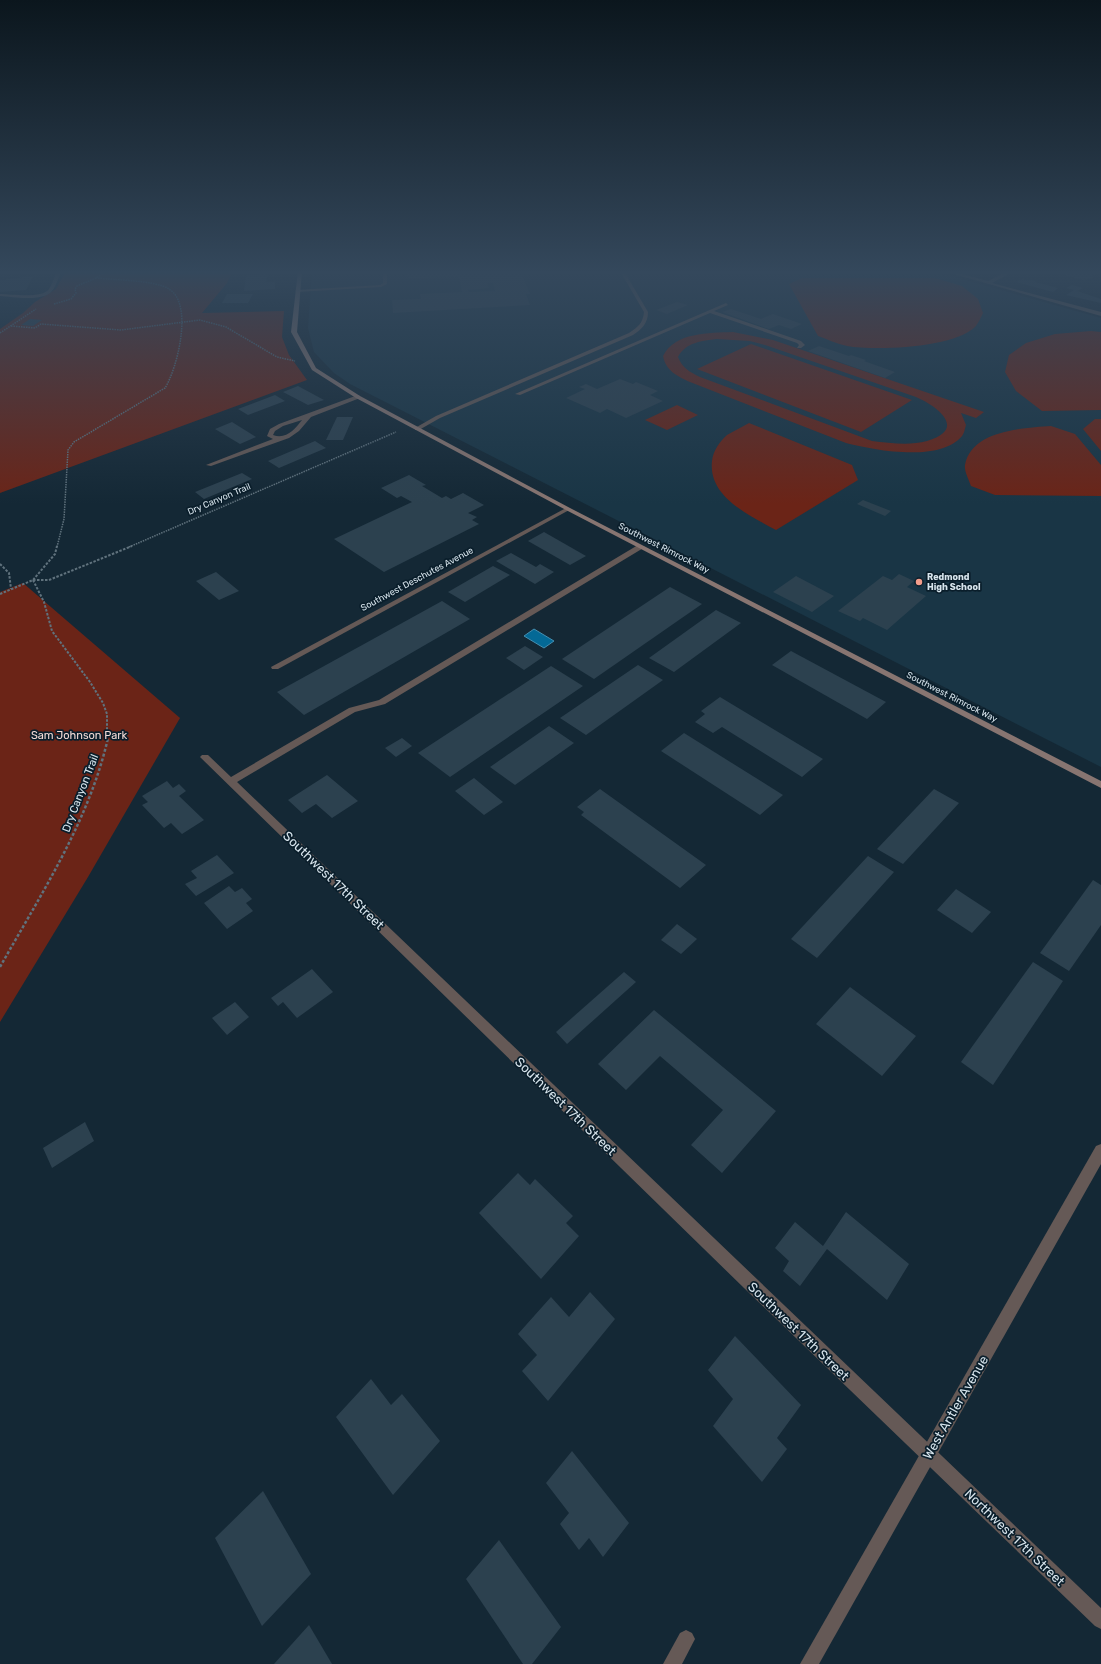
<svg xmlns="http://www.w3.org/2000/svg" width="1101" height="1664" viewBox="0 0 1101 1664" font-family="Rubik,sans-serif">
<rect width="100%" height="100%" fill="#142835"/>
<path fill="#193545" d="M312 271H933L1101 318V767L350 384 334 373 314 352 308 328Z"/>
<g fill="#6b2417" fill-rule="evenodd">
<path d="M233 271 227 283 202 313 284 311 282 337 289 355 307 380 0 493V329L23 313 35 302 56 289 66 271Z"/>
<path d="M802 278H935L962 286 978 299 983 313C981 317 978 324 975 327 953 348 876 351 847 346 837 344 827 339 818 336L789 284Z"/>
<path d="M1091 331 1101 332V410L1042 411 1016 391 1005 372 1009 355 1026 343 1055 334Z"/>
<path d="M733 332 773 340 984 412 976 418 961 413 966 425C965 428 964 434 962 436 940 463 873 450 846 443L690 382C677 376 666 371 663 356 675 332 709 333 733 332ZM717 339 750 341 765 345 916 397C937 406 968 429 927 441 909 446 890 443 872 441L700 377C690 372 682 368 678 357 686 342 702 341 717 339Z"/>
<path d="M751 344 912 400 861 432 697 369Z"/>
<path d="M677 405 698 415 667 430 645 420Z"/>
<path d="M1095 419H1101V451L1083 429Z"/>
<path d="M749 423 852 465 858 480 776 530C749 515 708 497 712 461 713 451 720 441 727 435 734 431 742 427 749 423Z"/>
<path d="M1051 426 1075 434 1101 465V496L995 495 971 486C969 480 964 471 965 465 971 430 1024 428 1051 426Z"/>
<path d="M23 583 180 718 88 877 0 1022V592Z"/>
</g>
<path fill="#046996" stroke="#448eb0" d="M534 629 554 641 544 648 524 636Z"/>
<g fill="#2c414f" fill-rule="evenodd">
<path d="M416 271H556L557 272 522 274 530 294H526L530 305 393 313 392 300 421 299 420 294 462 292 459 277 408 278 407 272ZM487 283H493L495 291 469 292 468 290 489 288Z"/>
<path d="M1066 271H1087L1097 274 1089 276 1093 277 1089 279 1083 280 1061 274Z"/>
<path d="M268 274 266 282H275V289L244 291 246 275Z"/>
<path d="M33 276 26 290 0 292V280Z"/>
<path d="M1022 279 1036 281 1035 282 1058 288 1053 292 1016 282Z"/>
<path d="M1072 285 1083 288 1077 291 1101 299V303L1066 295 1074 290 1066 288Z"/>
<path d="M227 294H253L248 303H222Z"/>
<path d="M677 302 688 305 667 314 656 310Z"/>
<path d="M731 309 761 319 773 314 802 324 791 329 779 325 769 329 722 312Z"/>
<path d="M30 319 42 320 33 326 21 325Z"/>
<path d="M819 346 849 356 851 355 866 360 864 361 895 372 885 378 808 351Z"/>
<path d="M620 379 633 384 636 382 658 391 650 395 663 401 626 418 607 409 600 413 566 398 585 389 579 387 586 384 597 389Z"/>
<path d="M298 386 324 400 308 405 283 392Z"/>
<path d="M275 395 285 401 248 415 238 409Z"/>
<path d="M337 417H353L343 440H326Z"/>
<path d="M232 422 256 437 240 444 215 429Z"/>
<path d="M315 441 326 448 279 468 268 461Z"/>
<path d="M242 473 252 479 204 499 195 492Z"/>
<path d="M409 475 426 485 422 486 442 498 446 496 451 499 463 493 484 505 468 513 477 517 472 520 479 524 384 572 334 539 412 502 401 496 397 498 381 488Z"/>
<path d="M863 500 891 511 885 516 857 504Z"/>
<path d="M544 532 586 556 570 565 528 541Z"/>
<path d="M511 553 536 567 540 564 554 572 535 584 496 561Z"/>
<path d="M493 566 510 575 465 602 448 592Z"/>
<path d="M216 572 239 591 219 600 196 581Z"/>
<path d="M899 574 914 581 907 587 926 596 887 630 863 618 860 621 838 611 883 576 892 580Z"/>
<path d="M796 576 834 596 812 612 773 592Z"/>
<path d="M670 587 702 604 594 679 562 659Z"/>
<path d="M442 601 470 619 304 715 277 692Z"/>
<path d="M716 610 741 623 674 672 649 658Z"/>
<path d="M525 646 543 657 524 670 506 658Z"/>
<path d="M791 651 886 702 867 719 772 665Z"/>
<path d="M638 665 663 680 586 735 560 718Z"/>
<path d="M551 666 583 686 450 777 418 753Z"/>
<path d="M720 697 823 759 802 777 722 727 713 733 695 722 705 714 701 711Z"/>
<path d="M549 726 574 743 515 785 490 767Z"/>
<path d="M684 733 783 795 760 815 661 751Z"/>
<path d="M402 738 412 746 396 757 385 748Z"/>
<path d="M327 775 358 801 332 818 316 804 302 813 288 800Z"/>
<path d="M474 778 503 802 484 815 455 791Z"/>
<path d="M167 781 173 788 179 784 186 791 179 796 204 820 182 834 171 823 164 828 142 805 148 802 142 796Z"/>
<path d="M600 789 706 865 680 888 581 815 584 812 577 807Z"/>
<path d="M934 789 959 803 903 864 877 849Z"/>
<path d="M217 855 234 873 196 896 185 884 197 878 191 871Z"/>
<path d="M868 856 894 872 817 958 791 939Z"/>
<path d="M1093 880 1101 885V925L1069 971 1040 953Z"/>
<path d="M229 886 235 892 242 888 252 899 246 903 253 911 227 929 204 903Z"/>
<path d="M956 889 991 912 972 933 937 910Z"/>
<path d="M677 924 697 939 681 954 661 940Z"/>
<path d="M1033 962 1063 981 993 1085 961 1062Z"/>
<path d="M312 969 333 992 297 1018 283 1002 278 1006 271 998Z"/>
<path d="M624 972 636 982 567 1044 556 1032Z"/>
<path d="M850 987 916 1036 882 1076 816 1024Z"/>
<path d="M235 1002 249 1017 227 1035 212 1018Z"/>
<path d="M654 1010 776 1111 722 1173 691 1145 723 1110 660 1056 626 1090 598 1064Z"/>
<path d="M85 1122 94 1141 52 1168 43 1148Z"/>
<path d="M518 1173 530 1185 535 1179 573 1216 566 1223 579 1236 541 1279 479 1213Z"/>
<path d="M846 1212 909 1264 887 1300 827 1249 800 1286 783 1271 789 1261 775 1248 795 1222 823 1246Z"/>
<path d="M590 1292 615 1319 548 1401 522 1371 537 1355 518 1334 551 1297 569 1317Z"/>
<path d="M735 1336 801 1405 777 1438 787 1449 762 1482 713 1426 733 1399 708 1370Z"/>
<path d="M371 1379 391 1405 402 1394 440 1441 393 1495 336 1417Z"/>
<path d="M572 1451 629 1523 603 1557 589 1538 579 1550 560 1524 569 1513 546 1483Z"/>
<path d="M263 1491 311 1574 262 1626 215 1538Z"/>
<path d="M499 1540 561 1627 532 1664H523L466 1579Z"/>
<path d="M309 1625 332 1664H274Z"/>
</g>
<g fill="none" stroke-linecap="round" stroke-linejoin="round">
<g stroke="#60727d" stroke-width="1.5" stroke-dasharray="1.5 1" stroke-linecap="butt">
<path d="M98 271 102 274"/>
<path d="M54 304 71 299 76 293 75 289 77 286 96 278"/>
<path d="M11 326 35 328 41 324 121 330 200 320 226 327 277 357 295 361"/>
<path d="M0 333 36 309"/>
<path d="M57 547 64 519 68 450 74 442 165 388C177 369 194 304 169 289 155 280 114 280 96 278L106 271"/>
<path d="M129 547 396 432"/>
</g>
<g stroke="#60727d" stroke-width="2" stroke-dasharray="2.5 1.5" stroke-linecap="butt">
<path d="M0 564 9 573 11 589"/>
<path d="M33 580H49L132 546"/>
<path d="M33 580 44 602 52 631 90 682 103 703 107 714V739"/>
<path d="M0 594 33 580 55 554 57 546"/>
</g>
<path stroke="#60727d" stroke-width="2.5" stroke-dasharray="3 2" stroke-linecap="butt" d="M0 967C41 894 89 821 108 738"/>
<g fill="#655956" fill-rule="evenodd">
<path d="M57 271H62C58 277 57 285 52 291 43 302 13 297 0 296V294C12 294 42 299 49 289 53 283 54 277 57 271Z"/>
<path d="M383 271H387V284L381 287 297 292 295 291 297 290 380 285 383 283Z"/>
<path d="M620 271H624L648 312C648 323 642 329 633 335L440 418 419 430H415V428L436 416 629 333C638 327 643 323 644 312Z"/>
<path d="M726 303 728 305 714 311 801 341 805 345 801 348H797L799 345 797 343 710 313 520 395 515 394Z"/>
<path d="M358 395 360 396V398L311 417 299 431 289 438 211 466 206 465 273 439 267 436 270 429 279 424ZM302 420C295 429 286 440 273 435L275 431 283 426Z"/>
<path d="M686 1630 692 1633 695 1639 682 1664H663L680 1633Z"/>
</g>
<g fill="#655956" fill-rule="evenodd">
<path d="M943 271H951L988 281 1008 271H1014L992 283 1101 312V316Z"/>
<path d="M566 508 571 509 278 669H272L271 667Z"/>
<path d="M638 545 645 547 385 704 355 712 237 782 1101 1608V1629L1095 1626 744 1288 200 757 202 755H208L231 777 349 708 379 700Z"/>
</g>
<path fill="#655956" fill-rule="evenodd" d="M1101 1144V1164L819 1664H800L1096 1146Z"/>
<path fill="#887571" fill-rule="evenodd" d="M298 271H302L297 332 316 368 360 396 570 508 1101 781V788L566 510 356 398 312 370 291 332Z"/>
</g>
<linearGradient id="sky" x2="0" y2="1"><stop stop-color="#0b161d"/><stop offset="0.54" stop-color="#34485c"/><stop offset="1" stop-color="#34485c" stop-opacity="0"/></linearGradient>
<rect width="1101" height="504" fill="url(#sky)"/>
<circle fill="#f49d8b" stroke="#0a1e2b" stroke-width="1.5" cx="919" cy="582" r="4"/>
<g text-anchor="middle" stroke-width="3.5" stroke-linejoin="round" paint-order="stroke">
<g font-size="9" fill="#d8e5ed" stroke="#0a1e2b">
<text transform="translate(219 499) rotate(-23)" y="3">Dry Canyon Trail</text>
<text transform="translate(664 548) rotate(27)" y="3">Southwest Rimrock Way</text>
<text transform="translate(417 579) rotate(-28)" y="3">Southwest Deschutes Avenue</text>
<text transform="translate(952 697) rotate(27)" y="3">Southwest Rimrock Way</text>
</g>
<g font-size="9" font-weight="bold" fill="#d8e5ed" stroke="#0a1e2b" text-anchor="start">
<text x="927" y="580">Redmond<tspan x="927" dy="10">High School</tspan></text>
</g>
<g font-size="11" fill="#f3dbd6" stroke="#0a1e2b">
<text x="79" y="739">Sam Johnson Park</text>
</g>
<g font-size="11" fill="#d8e5ed" stroke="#0a1e2b">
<text transform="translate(80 793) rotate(-69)" y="4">Dry Canyon Trail</text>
</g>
<g font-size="13" fill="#d8e5ed" stroke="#0a1e2b">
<text transform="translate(334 880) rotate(44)" y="5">Southwest 17th Street</text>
<text transform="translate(566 1106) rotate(44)" y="5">Southwest 17th Street</text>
<text transform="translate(799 1331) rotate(44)" y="5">Southwest 17th Street</text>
<text transform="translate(955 1407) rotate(-60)" y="5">West Antler Avenue</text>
<text transform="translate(1015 1537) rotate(44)" y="5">Northwest 17th Street</text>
</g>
</g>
</svg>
